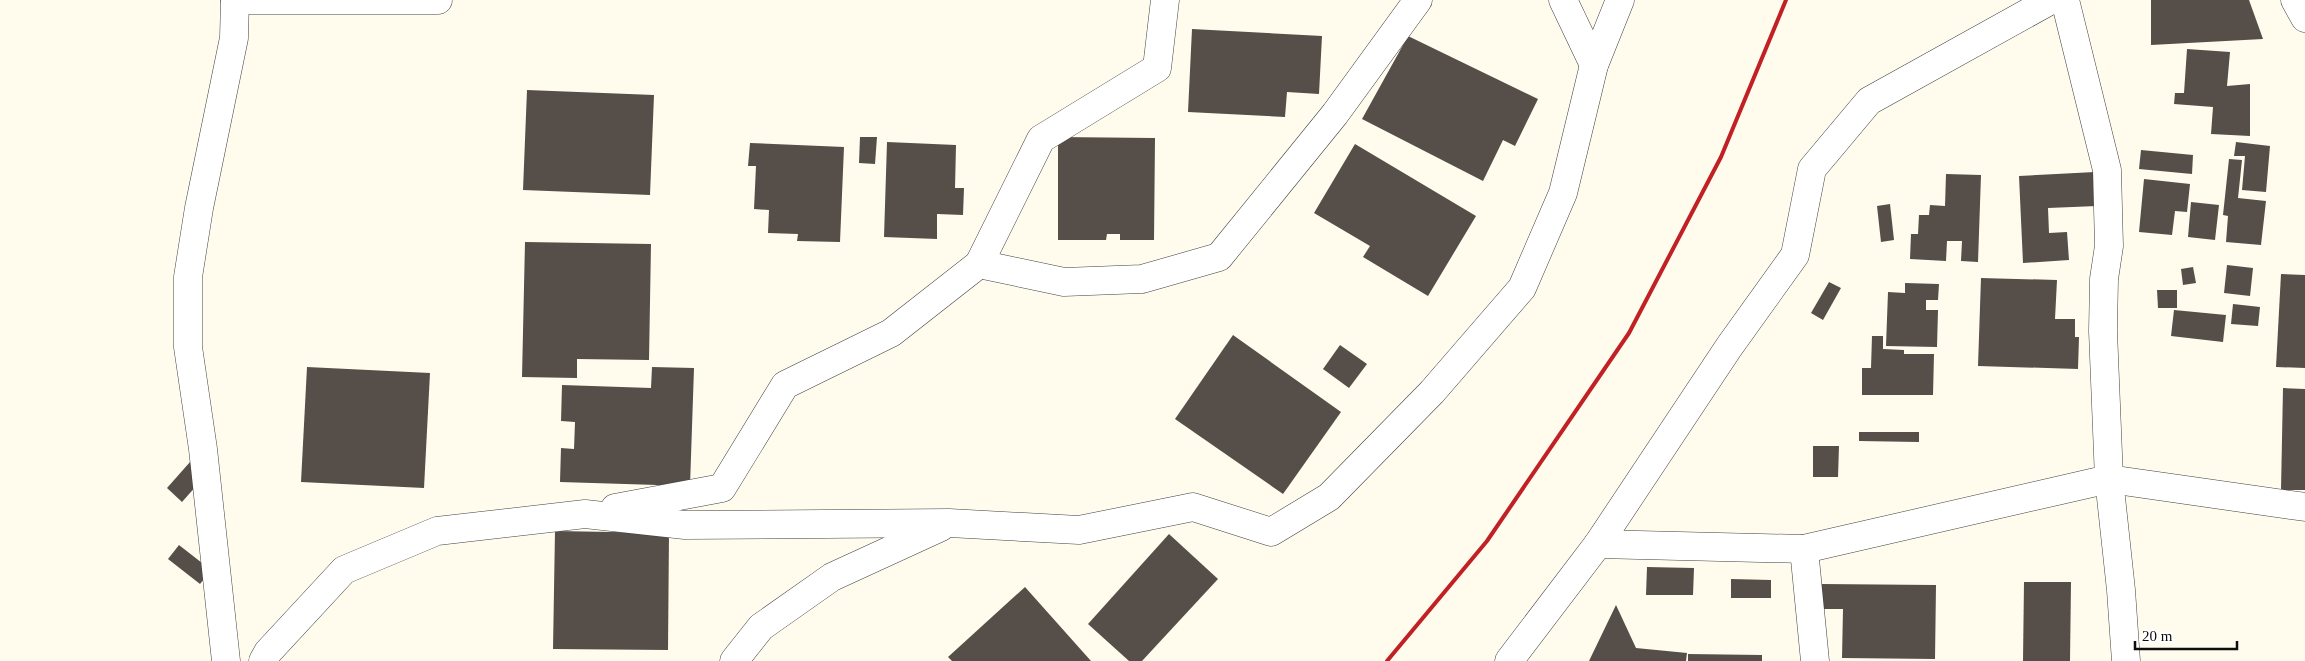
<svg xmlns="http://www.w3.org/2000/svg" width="2305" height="661" viewBox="0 0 2305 661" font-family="Georgia,serif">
<rect width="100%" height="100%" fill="#fffced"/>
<g fill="#564e49">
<path d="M2151 0H2249L2263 39 2151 45Z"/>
<path d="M1192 29 1322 36 1319 94 1287 92 1285 117 1188 112Z"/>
<path d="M1408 36 1538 99 1515 146 1503 140 1483 181 1362 119Z"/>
<path d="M2187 49 2230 52 2227 86 2250 84V136L2211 134 2213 107 2174 104 2175 93H2184Z"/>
<path d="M527 90 654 95 650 195 523 190Z"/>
<path d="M860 137H877L875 164 859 163Z"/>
<path d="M1058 137 1155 138 1154 240H1120V234H1107L1106 240H1058Z"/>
<path d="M887 142 956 145 955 188H964L963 215 937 214V239L884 237Z"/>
<path d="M2236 142 2270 146 2266 192 2242 190 2245 156H2234Z"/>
<path d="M750 143 844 147 840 242 797 241 798 234 768 233 769 210 754 209 756 166H748Z"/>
<path d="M1355 144 1476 216 1428 296 1363 257 1370 246 1314 213Z"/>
<path d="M2141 150 2193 155 2192 174 2139 169Z"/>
<path d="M2229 159 2242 160 2238 198 2266 201 2261 245 2226 242 2228 216 2223 215Z"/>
<path d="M2095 172 2097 206 2048 208 2049 233 2067 232 2069 260 2023 263 2019 176Z"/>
<path d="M1946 174 1981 175 1978 262 1961 261 1962 241H1947L1946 261 1910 259 1911 234H1918L1919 215H1929L1930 205 1945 206Z"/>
<path d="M2144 179 2190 184 2187 212 2175 211 2172 235 2139 232Z"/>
<path d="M2191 202 2219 205 2215 240 2188 237Z"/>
<path d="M1890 204 1894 240 1881 242 1877 206Z"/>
<path d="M525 242 651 244 649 360 577 359V378L522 377Z"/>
<path d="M2227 265 2253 268 2250 296 2224 293Z"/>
<path d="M2193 267 2196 283 2183 285 2181 269Z"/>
<path d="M2281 274 2305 275V368L2276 367Z"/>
<path d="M1981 278 2057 280 2055 319H2075V337H2079L2078 369 1978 366Z"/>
<path d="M1829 282 1841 288 1823 320 1811 313Z"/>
<path d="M1905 283 1939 284 1938 300H1926V310H1938L1937 347 1886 346 1888 292 1905 293Z"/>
<path d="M2157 290H2177V308H2158Z"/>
<path d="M2233 304 2260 307 2258 326 2231 324Z"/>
<path d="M2174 310 2226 315 2223 342 2171 336Z"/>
<path d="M1233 335 1341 412 1283 494 1175 419Z"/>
<path d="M1872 336H1883V349L1904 350V354H1934L1933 395H1862V368H1871Z"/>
<path d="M1340 345 1367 364 1349 388 1323 369Z"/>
<path d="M307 367 430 373 424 488 301 482Z"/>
<path d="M652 367 694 368 690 486 560 482 561 448 574 449 575 422 561 421 562 385 651 388Z"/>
<path d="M2283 388 2305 389V490H2281Z"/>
<path d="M1859 432H1919V442L1859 441Z"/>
<path d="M1813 446H1839L1838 477H1813Z"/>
<path d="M190 462 205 476 182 502 167 488Z"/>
<path d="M555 531 669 533 668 650 553 649Z"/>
<path d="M1169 534 1218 579 1142 661H1129L1088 624Z"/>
<path d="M179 545 211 570 200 584 168 559Z"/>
<path d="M1647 567 1694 568 1693 595H1646Z"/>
<path d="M1731 579 1771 580V598H1731Z"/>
<path d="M2024 582H2071L2070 661H2023Z"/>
<path d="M1821 584 1936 585 1935 659 1842 658 1843 609H1820Z"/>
<path d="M1025 587 1091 661H952L948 657Z"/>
<path d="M1616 605 1636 648 1687 653 1686 661H1589Z"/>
<path d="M1688 654 1762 655V661H1688Z"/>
</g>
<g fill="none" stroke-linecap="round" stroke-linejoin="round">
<defs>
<g id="minor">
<path d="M235 0H438"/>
<path d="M1563 0 1594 65"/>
<path d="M2065 0 2107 170 2109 246 2104 279 2103 331 2109 479 2121 590 2126 661"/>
<path d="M2295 0 2305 18"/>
<path d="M979 264 1064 282 1142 279 1219 257 1335 114 1418 0"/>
<path d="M615 508 722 488 785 385 891 333 979 264 1041 139 1157 68 1165 0"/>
<path d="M1598 544 1804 549 2109 479 2305 507"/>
<path d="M1804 549 1815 661"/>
<path d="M226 661 203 449 188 347V277L199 208 234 38 235 0"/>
<path d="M263 661 268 652 344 570 437 531 585 514 685 525 949 523 1079 530 1193 507 1271 532 1329 497 1432 392 1522 288 1563 193 1594 65 1620 0"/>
<path d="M734 661 761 627 832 577 941 527"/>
<path d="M1509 661 1598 544 1729 347 1795 255 1812 169 1869 101 2051 0"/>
</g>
</defs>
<use href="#minor" stroke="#404040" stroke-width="29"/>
<use href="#minor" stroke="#fff" stroke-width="28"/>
<path stroke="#c12125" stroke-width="4" d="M1387 661 1487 541 1629 333 1721 157 1786 0"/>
</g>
<path d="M2135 641v8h102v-8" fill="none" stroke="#0d0d0d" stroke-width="2.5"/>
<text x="2142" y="641" font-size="15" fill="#0d0d0d" stroke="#ffffff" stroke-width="4" paint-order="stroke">20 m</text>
</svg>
